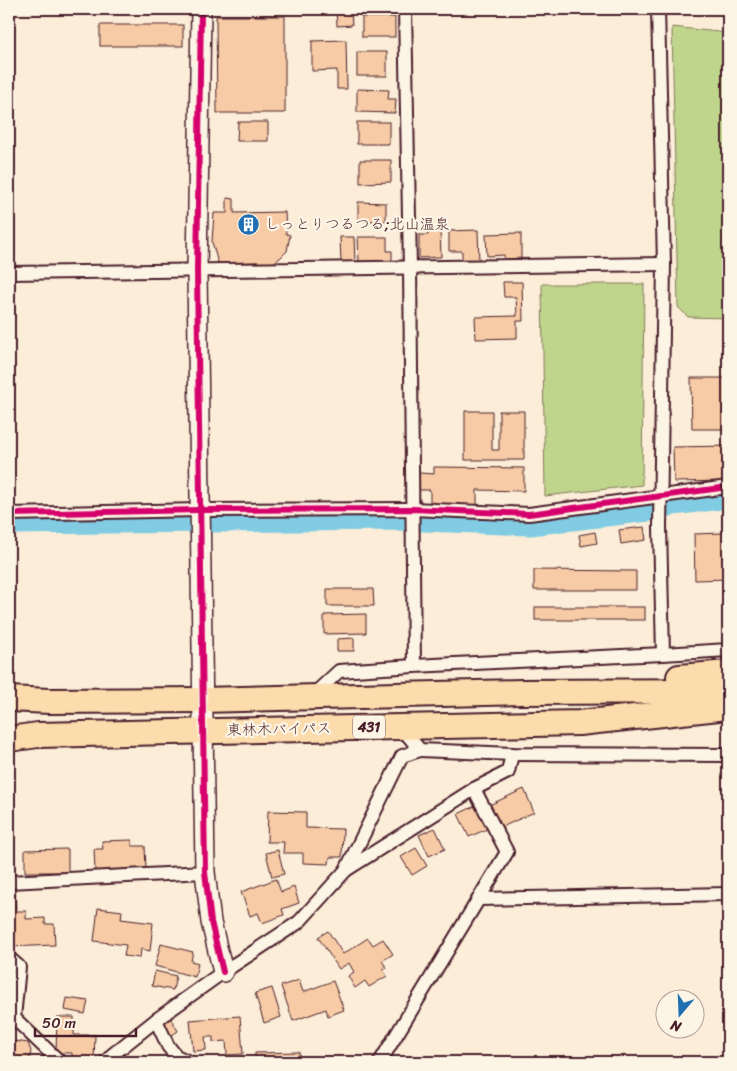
<svg xmlns="http://www.w3.org/2000/svg" width="737" height="1071" viewBox="0 0 737 1071" font-family="Sriracha,'Klee One',sans-serif">
<rect width="100%" height="100%" fill="#fbedd8"/>
<filter id="ink" filterUnits="userSpaceOnUse"><feTurbulence type="fractalNoise" baseFrequency=".02" numOctaves="2"/><feDisplacementMap in="SourceGraphic" scale="10" xChannelSelector="R" yChannelSelector="G"/><feConvolveMatrix kernelMatrix="1 2 1 2 8 2 1 2 1" color-interpolation-filters="sRGB"/></filter>
<g filter="url(#ink)">
<g fill="#bfd58b" stroke="#847a5b">
<path d="M672 27 728 33V318L688 317 678 307Z"/>
<path d="M542 284H644L642 485 545 496Z"/>
</g>
<g fill="none" stroke-linecap="round" stroke-linejoin="round">
<path stroke="#82cce3" stroke-width="25" d="M9 522 397 518 530 523 648 509 673 503 728 496"/>
</g>
<g fill="#f6cba5" stroke="#4a1f2b">
<path d="M336 9H351L352 25 337 26Z"/>
<path d="M216 16H285V113H217Z"/>
<rect x="362" y="17" width="33" height="20"/>
<rect x="100" y="25" width="83" height="21"/>
<path d="M346 40 347 89H337V70L312 71V41Z"/>
<rect x="357" y="52" width="30" height="24"/>
<path d="M357 89 389 90 388 99H396L395 113 357 112Z"/>
<path d="M238 122H268V141H237Z"/>
<rect x="357" y="122" width="32" height="22"/>
<path d="M360 160H391V182L360 183Z"/>
<path d="M227 198 234 199V213L285 212 286 234 290 235 287 251 280 258 273 263 259 266V262L218 263 212 242 214 213H227Z"/>
<path d="M358 202 386 203V221H358Z"/>
<path d="M427 229H440L441 257 419 258V235H428Z"/>
<path d="M478 230 479 263H462V251H449V231Z"/>
<path d="M521 233V258L504 259V255L487 256 486 234Z"/>
<path d="M340 237H354L355 262H341Z"/>
<path d="M358 237H387V251H392V261L359 262Z"/>
<path d="M503 282H522L523 321H517V338L476 339 475 317 517 316 516 297H504Z"/>
<path d="M691 378H728V429H692Z"/>
<path d="M465 411H492V450H499V411H524V460H465Z"/>
<path d="M728 446V481L674 482 673 447Z"/>
<path d="M434 467 524 468V491L477 490V507H430V490H419V473L434 474Z"/>
<path d="M728 523V579L695 580 694 534 723 533 725 527Z"/>
<path d="M644 527 646 540 621 544 619 530Z"/>
<path d="M595 532 597 543 581 546 579 535Z"/>
<path d="M534 570 636 571V590H534Z"/>
<path d="M327 589H373L374 606H327Z"/>
<rect x="535" y="607" width="110" height="13"/>
<path d="M366 614V633L324 634V615Z"/>
<path d="M354 638V651H337V639Z"/>
<path d="M524 789 534 812 498 829 487 806Z"/>
<path d="M475 806 487 829 469 837 458 814Z"/>
<path d="M268 811 306 812V828L343 829 342 857H330L329 864 303 863V853H283L284 842H267Z"/>
<path d="M435 828 445 849 429 856 419 835Z"/>
<path d="M132 840V846H145L146 870 95 871 94 849H103L102 841Z"/>
<path d="M416 848 427 866 412 875 401 857Z"/>
<path d="M68 849V872H25V850Z"/>
<path d="M278 850 284 874 272 877 266 853Z"/>
<path d="M276 879 281 892 294 887 299 903 282 909 284 915 262 923 258 913 250 916 241 892Z"/>
<path d="M9 894H15L16 911H26V919L45 918V924H54L55 945 9 947Z"/>
<path d="M98 908 122 911 121 919 153 923 150 951 141 949 140 958 124 956 126 945 94 941Z"/>
<path d="M328 931 343 954 368 938 373 945 383 939 393 954 382 961 387 968 383 970 387 976 369 987 365 981 355 988 348 976 354 972 349 963 339 969 318 937Z"/>
<path d="M161 944 193 952 191 961 198 963 195 977 155 966Z"/>
<path d="M155 971 176 976 173 990 152 986Z"/>
<path d="M299 980 303 992 333 981 344 1010 328 1016 326 1009 293 1021 281 986Z"/>
<path d="M272 988 281 1017 264 1023 255 993Z"/>
<path d="M67 998 88 1001 85 1014 65 1010Z"/>
<path d="M240 1016 243 1054 227 1055 226 1041 213 1042V1037H205L206 1050 193 1051 190 1020Z"/>
<path d="M57 1017H74V1035H95L94 1062H72V1053H56Z"/>
<path d="M170 1017 178 1031 169 1037 160 1023Z"/>
<path d="M15 1041 28 1043 31 1051 29 1062H12Z"/>
<path d="M299 1052 300 1062H255V1053Z"/>
</g>
<g fill="none" stroke-linecap="round" stroke-linejoin="round">
<defs>
<g id="street">
<path d="M405 9 410 268 414 666"/>
<path d="M658 9 664 264 660 527 663 654"/>
<path d="M9 273 664 264"/>
<path d="M9 514 200 510 412 509 529 514 728 487"/>
<path d="M311 697 339 671 414 666 663 654 728 650"/>
<path d="M400 726 420 750 512 754 728 755"/>
<path d="M346 870 402 756 420 750"/>
<path d="M9 882 205 872"/>
<path d="M479 899 728 894"/>
<path d="M9 958 19 967 14 1018 60 1062"/>
<path d="M156 1020 168 1046 176 1056 189 1062"/>
<path d="M106 1062 112 1055 156 1020 223 972 299 922 346 870 474 789 508 772 512 754"/>
<path d="M380 1062 507 852 474 789"/>
</g>
<path id="secondary" d="M201 9 197 271 205 872 211 922 223 972"/>
<g id="highway">
<path d="M679 677 728 673"/>
<path d="M9 699 49 701 202 700 521 692 728 691"/>
<path d="M9 739 38 735 579 723 728 707"/>
</g>
</defs>
<use href="#street" stroke="#4a1f2b" stroke-width="16"/>
<use href="#secondary" stroke="#4a1f2b" stroke-width="22"/>
<use href="#highway" stroke="#4a1f2b" stroke-width="28"/>
<use href="#street" stroke="#fcf5e5" stroke-width="12"/>
<use href="#secondary" stroke="#fcf5e5" stroke-width="19"/>
<use href="#highway" stroke="#fcdcac" stroke-width="24"/>
<defs>
<g id="cycleway">
<path d="M201 9 197 271 205 872 211 922 223 972"/>
<path d="M9 514 200 510 412 509 529 514 728 487"/>
</g>
</defs>
<use href="#cycleway" stroke="#fcf5e5" stroke-width="9"/>
<use href="#cycleway" stroke="#d6006c" stroke-width="6"/>
</g>
</g>
<defs>
<symbol id="building-disc" viewBox="-11 -11 22 22"><circle r="9.5" fill="#1f6fb2" stroke="#fcf5e5"/><path d="M-4-6H4V6H1V3H-1V6H-4ZM-2.5-4.3h1.7v1.8h-1.7ZM.8-4.3h1.7v1.8H.8ZM-2.5-1h1.7V.8h-1.7ZM.8-1h1.7V.8H.8Z" fill="#fff"/></symbol>
</defs>
<g fill-rule="evenodd">
<use href="#building-disc" x="236" y="212" width="25" height="25"/>
</g>
<g text-anchor="middle" stroke-width="4.5" stroke-linejoin="round" paint-order="stroke">
<rect fill="#fcf5e5" stroke="#7f5f63" stroke-width="1" x="353" y="715.5" width="32" height="23" rx="4"/>
<g font-size="14" font-weight="bold" fill="#4a1f2b">
<text x="369" y="732">431</text>
</g>
<g font-size="15" fill="#4a1f2b" stroke="#fcf5e5" text-anchor="start">
<text x="265" y="229">しっとりつるつる;北山温泉</text>
</g>
<g font-size="15" fill="#4a1f2b" stroke="#fcf5e5">
<text transform="translate(279 729) rotate(-1)" y="5">東林木バイパス</text>
</g>
</g>
<rect width="737" height="1071" fill="none" stroke="#fcf5e5" stroke-width="30"/>
<rect x="15" y="15" width="707" height="1041" fill="none" stroke="#4a1f2b" stroke-width="2" filter="url(#ink)"/>
<g transform="translate(680 1014) rotate(199)"><circle r="24" fill="#fcf5e5" stroke="#b59f9b"/>
<path d="M0-4L9 19L0 12L-9 19Z" fill="#1f6fb2"/>
<text y="-8" font-size="14" font-weight="bold" text-anchor="middle" fill="#4a1f2b">N</text>
</g>
<path d="M35 1028v8h101v-8" fill="none" stroke="#4a1f2b" stroke-width="2.5"/>
<text x="42" y="1028" font-size="15" fill="#4a1f2b" stroke="#fcf5e5" stroke-width="4" paint-order="stroke">50 m</text>
</svg>
